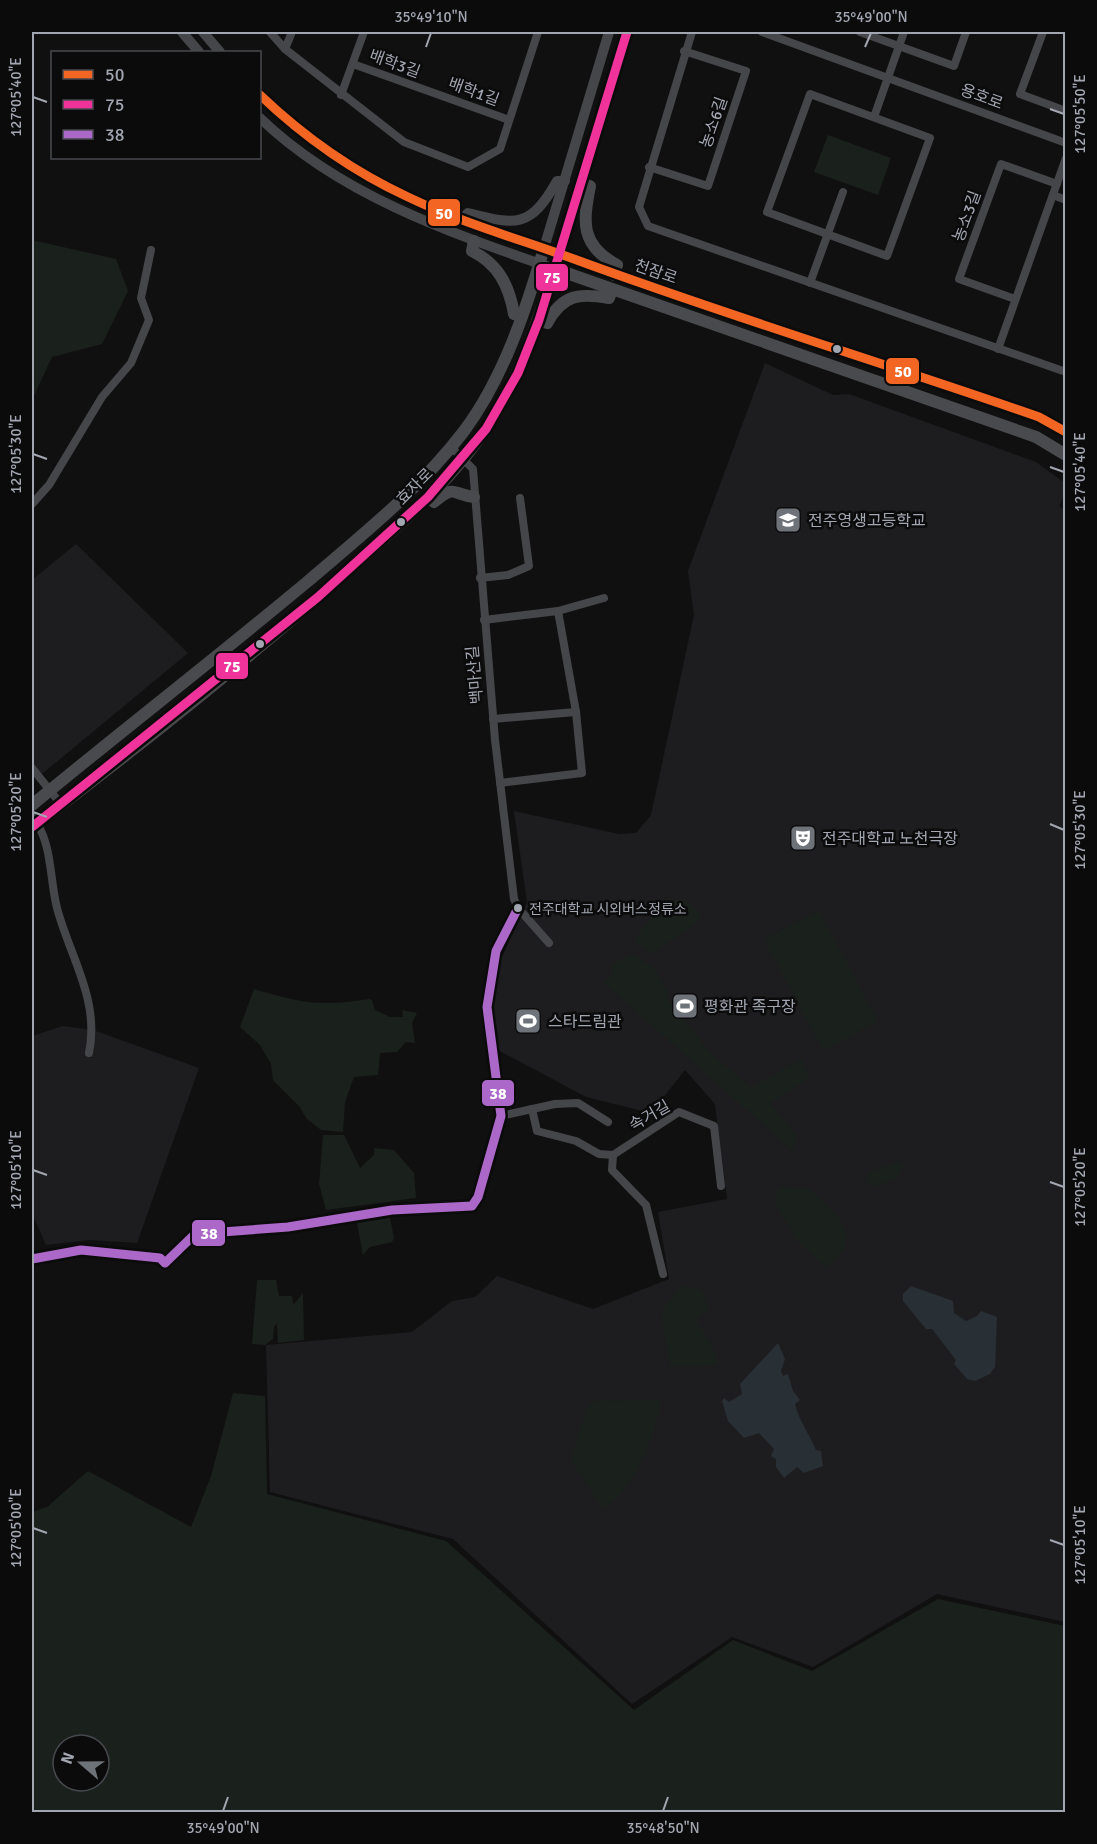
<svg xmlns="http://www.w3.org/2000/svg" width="1097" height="1844" viewBox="0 0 1097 1844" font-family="Signika,'Noto Sans KR',sans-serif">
<rect width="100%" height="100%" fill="#101011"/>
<g fill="#1d1d1f">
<path d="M765 363 833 395 849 394 1036 462 1065 483V494L1059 506 1066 511 1065 1622 937 1594 813 1667 732 1637 632 1704 453 1539 270 1492 266 1345 412 1332 452 1301 475 1297 497 1276 593 1309 669 1279 658 1212 727 1199 715 1104 685 1070 651 1113 586 1097 498 1050 491 1010 498 966 527 902 514 811 619 834 636 833 651 815 694 615 688 571Z"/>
<path d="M76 544 188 653 42 774 32 763V580Z"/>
<path d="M63 1026 93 1030 199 1068 137 1243 89 1240 46 1245 32 1213V1036Z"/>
</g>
<g fill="#1a201b" fill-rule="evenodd">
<path d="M828 135 891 158 878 195 814 172Z"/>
<path d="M32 240 116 259 128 291 102 344 52 357 32 400Z"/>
<path d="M666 899 686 900 703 916 692 927 651 954 634 940Z"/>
<path d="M819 911 878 1021 823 1051 764 939Z"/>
<path d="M634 954 655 969 669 994 667 998 709 1051 751 1088 801 1059 810 1078 770 1103 797 1135 793 1151 603 982 612 975 611 965Z"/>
<path d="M254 989C302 1003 319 1007 369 999L372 1000 375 1010 390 1017H403L402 1010 417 1013 412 1023 415 1043 406 1042 397 1052 380 1053 378 1075 354 1077 345 1102 343 1132 321 1130 307 1119 299 1106 273 1080 271 1064 260 1045 240 1027Z"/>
<path d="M323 1135H344L360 1168 374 1155V1148L394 1150 414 1173 416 1198 326 1210 319 1184Z"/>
<path d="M898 1161 904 1165 897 1179 875 1186 866 1182 867 1174Z"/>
<path d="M779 1186 809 1189 838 1216 846 1232 845 1249 827 1268 797 1241 774 1201Z"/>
<path d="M390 1218 394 1238 392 1242 370 1247 363 1255 357 1223Z"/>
<path d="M257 1280H276L279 1296H292L293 1305 303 1293 304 1340 278 1343 277 1323 274 1327 273 1339 265 1345 252 1344Z"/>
<path d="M682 1285 702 1290 709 1309 697 1318V1323L711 1342 718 1365 670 1367 661 1312Z"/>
<path d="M233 1393 265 1396 267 1494 446 1541 634 1710 733 1640 812 1671 938 1599 1065 1626V1812H32V1512L47 1507 88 1471 191 1527 211 1476ZM63 1745H99V1781H63Z"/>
<path d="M662 1400C652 1440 638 1485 603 1509L571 1460 586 1411 593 1401Z"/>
</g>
<g fill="#282f35">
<path d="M911 1286 953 1301 954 1313 966 1321 977 1316 981 1311 997 1317 995 1367 990 1374 975 1381 967 1379 954 1364 956 1360 932 1329H926L903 1301V1294Z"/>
<path d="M778 1343 785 1359 781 1371 783 1376 788 1374 793 1391 800 1400 795 1404C799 1421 809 1433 816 1450L821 1451 823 1466 804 1473 797 1467 784 1478 776 1467V1459L771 1456 774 1449 759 1433 744 1438 728 1421 722 1401 724 1398 729 1402 742 1394 740 1384Z"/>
</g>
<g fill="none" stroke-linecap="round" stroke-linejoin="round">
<g stroke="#454649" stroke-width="8">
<path d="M270 32 285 49 404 142 468 167 500 149 538 32"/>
<path d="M692 32 639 207 648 226 1066 372"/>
<path d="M762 32 1066 143"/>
<path d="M860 32 954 66 966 32"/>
<path d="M1043 32 1020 94 1066 111"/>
<path d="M285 49 292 32"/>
<path d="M353 64 509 120"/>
<path d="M810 94 930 138 887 256 767 212Z"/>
<path d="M341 95 364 32"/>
<path d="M874 117 904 32"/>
<path d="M649 167 708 186 746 71 684 51"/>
<path d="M1053 195 1066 200"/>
<path d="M810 283 843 192"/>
<path d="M1015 299 959 279 1001 164 1057 184"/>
<path d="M998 349 1066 158"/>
<path d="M451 447 473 469 495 740 514 899 518 908 549 943"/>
<path d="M32 504 49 485 102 397 131 363 149 320 141 298 151 250"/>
<path d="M480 578 508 575 529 566 520 498"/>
<path d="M484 620 558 611"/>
<path d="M493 719 576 712"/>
<path d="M32 768 60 803"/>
<path d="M500 783 582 773 576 712 558 611 604 598"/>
<path d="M32 816C53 842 49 877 57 908 70 957 100 1000 89 1053"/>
<path d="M532 1109 537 1131 576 1141 599 1154 613 1155 679 1112 714 1126 721 1186"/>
<path d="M501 1116 555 1104 578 1103 608 1122"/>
<path d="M613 1155 612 1170 646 1205 663 1274"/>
<path d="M32 1259 81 1250 160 1258 165 1263 195 1234 288 1227 392 1210 472 1206 478 1197 501 1116 487 1007 496 951 518 908"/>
</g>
<g stroke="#454649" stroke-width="10">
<path d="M182 32 199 52"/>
<path d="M203 32 220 52"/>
<path d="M260 95C340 171 439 216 544 248L609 32"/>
<path d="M260 118C341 196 451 233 555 269L627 32"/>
<path d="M461 220 468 213C516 225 530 229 557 181H565"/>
</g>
<g stroke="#494a4d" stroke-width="12">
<path d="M581 184 590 186C583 222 580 245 617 265L614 275"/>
<path d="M474 241 472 251C498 264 509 285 514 314L520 316"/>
<path d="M539 320 547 323C563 294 579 293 609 298L612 290"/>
<path d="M428 497 434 502C455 484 451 494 474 497"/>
<path d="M32 805C123 730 216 658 307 582 362 535 420 489 464 431 503 379 526 310 544 248L725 312 1039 417 1066 432"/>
<path d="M32 827C141 745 250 658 352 567 400 524 452 481 487 427 520 379 536 324 555 269L1036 437 1066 455"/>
</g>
<defs>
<path id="bus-1" d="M260 95C303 136 354 172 408 197 462 223 519 239 574 259 728 316 884 363 1039 417L1066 432"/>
<path id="bus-2" d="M32 827 318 597 428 497 486 429 518 373 539 320 627 32"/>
<path id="bus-3" d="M32 1259 81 1250 160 1258 165 1263 195 1234 288 1227 392 1210 472 1206 478 1197 501 1116 487 1007 496 951 518 908"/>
</defs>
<use href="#bus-1" stroke="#0b0b0c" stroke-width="14"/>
<use href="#bus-2" stroke="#0b0b0c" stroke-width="14"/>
<use href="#bus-3" stroke="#0b0b0c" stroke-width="14"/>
<use href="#bus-1" stroke="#f26522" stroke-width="9"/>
<use href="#bus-2" stroke="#ef339a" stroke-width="9"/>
<use href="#bus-3" stroke="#ac68c9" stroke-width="9"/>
</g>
<path fill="none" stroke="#a1a6b1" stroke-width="2" d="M426 47 431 33M865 47 871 33M33 97 47 102M1050 109 1064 114M33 454 47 459M1050 467 1064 472M33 812 47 817M1050 824 1064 830M33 1170 47 1175M1050 1182 1064 1187M33 1528 47 1533M1050 1540 1064 1545M223 1811 228 1797M663 1811 668 1797"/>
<defs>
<symbol id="school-square" viewBox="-11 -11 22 22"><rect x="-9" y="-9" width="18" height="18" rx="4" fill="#6e7279" stroke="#0b0b0c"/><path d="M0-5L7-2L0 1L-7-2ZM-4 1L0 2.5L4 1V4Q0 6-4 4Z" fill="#fff"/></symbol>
<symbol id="theatre-square" viewBox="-11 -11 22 22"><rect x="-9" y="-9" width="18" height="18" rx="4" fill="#6e7279" stroke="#0b0b0c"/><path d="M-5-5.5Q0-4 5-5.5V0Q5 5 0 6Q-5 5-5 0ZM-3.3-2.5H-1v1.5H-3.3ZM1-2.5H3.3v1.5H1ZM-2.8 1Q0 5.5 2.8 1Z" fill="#fff"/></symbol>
<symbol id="stadium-square" viewBox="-11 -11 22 22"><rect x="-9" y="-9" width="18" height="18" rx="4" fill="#6e7279" stroke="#0b0b0c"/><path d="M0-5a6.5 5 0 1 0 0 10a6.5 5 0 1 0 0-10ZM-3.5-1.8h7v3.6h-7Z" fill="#fff"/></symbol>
</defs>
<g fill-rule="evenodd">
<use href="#school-square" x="773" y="505" width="30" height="30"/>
<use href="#theatre-square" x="788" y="823" width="30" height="30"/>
<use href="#stadium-square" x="670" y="991" width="30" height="30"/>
<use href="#stadium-square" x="513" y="1006" width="30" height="30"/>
</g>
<g fill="#a1a6b1" stroke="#0b0b0c" stroke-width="2">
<circle cx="837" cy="349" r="5"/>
<circle cx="401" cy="522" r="5"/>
<circle cx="260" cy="644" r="5"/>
<circle cx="518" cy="908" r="5"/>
</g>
<g text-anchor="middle" stroke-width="5" stroke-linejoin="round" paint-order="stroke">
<g font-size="14" fill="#a1a6b1" stroke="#0b0b0c" text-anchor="start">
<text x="529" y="914">전주대학교 시외버스정류소</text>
</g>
<g font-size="16" fill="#a1a6b1" stroke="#0b0b0c">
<text transform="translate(395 63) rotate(20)" y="6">배학3길</text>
<text transform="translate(474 91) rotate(20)" y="6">배학1길</text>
<text transform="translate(982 96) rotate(20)" y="6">용호로</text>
<text transform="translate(713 122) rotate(-71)" y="6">농소6길</text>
<text transform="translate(966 216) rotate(-70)" y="6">농소3길</text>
<text transform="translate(656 271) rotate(19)" y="6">천잠로</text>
<text transform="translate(414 486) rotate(-45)" y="6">효자로</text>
<text transform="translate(474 675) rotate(-95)" y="6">백마산길</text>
<text transform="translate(649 1115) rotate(-30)" y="6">속거길</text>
</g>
<g font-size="16" fill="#a1a6b1" stroke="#0b0b0c" text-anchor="start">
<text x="808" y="526">전주영생고등학교</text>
<text x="822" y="844">전주대학교 노천극장</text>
<text x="704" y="1012">평화관 족구장</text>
<text x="548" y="1027">스타드림관</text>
</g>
</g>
<g stroke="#0b0b0c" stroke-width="2">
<rect x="427" y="198" width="34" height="29" rx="6" fill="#f26522"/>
<rect x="535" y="263" width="34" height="29" rx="6" fill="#ef339a"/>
<rect x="885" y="357" width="35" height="28" rx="6" fill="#f26522"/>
<rect x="215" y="652" width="34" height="28" rx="6" fill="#ef339a"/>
<rect x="481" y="1079" width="34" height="28" rx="6" fill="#ac68c9"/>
<rect x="191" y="1219" width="35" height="28" rx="6" fill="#ac68c9"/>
</g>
<g font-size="16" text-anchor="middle" font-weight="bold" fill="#fff">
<text x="444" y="219">50</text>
<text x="552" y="283">75</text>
<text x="903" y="377">50</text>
<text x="232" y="672">75</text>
<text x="498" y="1099">38</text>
<text x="209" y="1239">38</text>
</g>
<rect width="1097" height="1844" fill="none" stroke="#0b0b0c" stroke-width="66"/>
<rect x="51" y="51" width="210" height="108" fill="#0b0b0c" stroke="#47494e" stroke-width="1.5"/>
<rect x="63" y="70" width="30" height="9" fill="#f26522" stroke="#47494e" stroke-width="1.5"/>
<text x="105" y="81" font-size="18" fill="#a1a6b1">50</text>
<rect x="63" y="100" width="30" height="9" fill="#ef339a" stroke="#47494e" stroke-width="1.5"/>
<text x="105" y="111" font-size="18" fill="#a1a6b1">75</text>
<rect x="63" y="130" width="30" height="9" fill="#ac68c9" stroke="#47494e" stroke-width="1.5"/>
<text x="105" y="141" font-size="18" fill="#a1a6b1">38</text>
<g transform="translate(81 1763) rotate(290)"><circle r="28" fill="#0b0b0c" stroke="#47494e" stroke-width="1.5"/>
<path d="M0-4.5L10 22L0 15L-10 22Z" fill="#6e7279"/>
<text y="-9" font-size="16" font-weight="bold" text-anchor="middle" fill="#a1a6b1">N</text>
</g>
<rect x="33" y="33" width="1031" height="1778" fill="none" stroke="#a1a6b1" stroke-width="2"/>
<g font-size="15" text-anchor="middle" fill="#a1a6b1">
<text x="431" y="22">35°49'10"N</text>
<text x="871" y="22">35°49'00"N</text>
<text transform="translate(16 97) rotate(-90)" y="5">127°05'40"E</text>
<text transform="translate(1080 114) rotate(-90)" y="5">127°05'50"E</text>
<text transform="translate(16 454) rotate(-90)" y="5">127°05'30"E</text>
<text transform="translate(1080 472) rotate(-90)" y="5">127°05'40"E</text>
<text transform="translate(16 812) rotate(-90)" y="5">127°05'20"E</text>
<text transform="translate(1080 830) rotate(-90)" y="5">127°05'30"E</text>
<text transform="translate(16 1170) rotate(-90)" y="5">127°05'10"E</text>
<text transform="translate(1080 1187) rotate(-90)" y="5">127°05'20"E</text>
<text transform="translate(16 1528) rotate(-90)" y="5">127°05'00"E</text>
<text transform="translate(1080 1545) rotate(-90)" y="5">127°05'10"E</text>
<text x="223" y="1833">35°49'00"N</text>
<text x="663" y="1833">35°48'50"N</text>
</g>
</svg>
